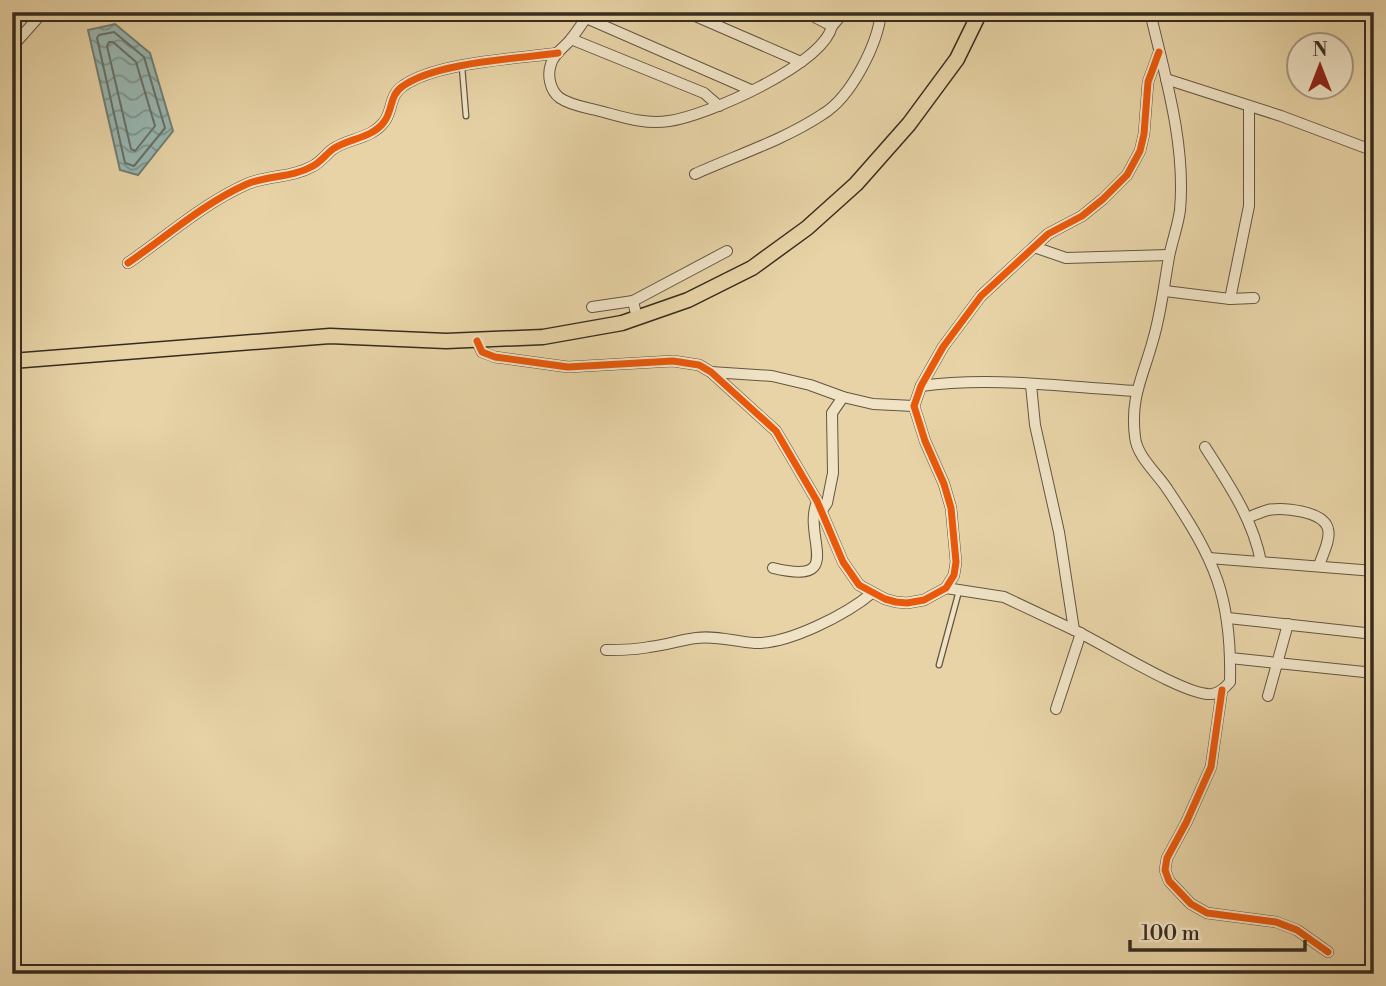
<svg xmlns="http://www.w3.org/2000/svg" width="1386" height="986" viewBox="0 0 1386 986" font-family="'Libre Bodoni',serif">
<defs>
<pattern id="water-waves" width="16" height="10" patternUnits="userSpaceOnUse" patternTransform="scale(1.75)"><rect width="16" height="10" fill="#98b6b0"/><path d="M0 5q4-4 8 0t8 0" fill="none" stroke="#7d948f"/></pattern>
</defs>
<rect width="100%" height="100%" fill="#e7d3a6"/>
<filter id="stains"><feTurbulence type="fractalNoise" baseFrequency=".00286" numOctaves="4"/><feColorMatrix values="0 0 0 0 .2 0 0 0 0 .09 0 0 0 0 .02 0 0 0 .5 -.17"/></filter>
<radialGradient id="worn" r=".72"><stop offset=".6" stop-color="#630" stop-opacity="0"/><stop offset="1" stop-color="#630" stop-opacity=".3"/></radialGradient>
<path fill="url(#water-waves)" stroke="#717f76" stroke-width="2" d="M115 24 150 53 173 131 138 175 120 170 88 30Z"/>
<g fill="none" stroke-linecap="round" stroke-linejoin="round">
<g stroke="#687168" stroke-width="2">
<path d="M114 32 144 57 165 128 134 166 125 163 97 38 99 35Z"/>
<path d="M109 42H113L136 62 155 126 135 151 131 149 107 46Z"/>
</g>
<defs>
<g id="service">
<path d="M462 67 466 116"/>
<path d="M939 665 959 591"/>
</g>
<g id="minor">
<path d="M590 12C584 21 578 30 571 39 565 47 554 53 551 64 547 75 550 91 560 98 570 105 584 107 596 110 620 116 643 125 669 121 706 116 823 65 832 26"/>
<path d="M686 12 801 62"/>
<path d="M805 12 832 26 844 12"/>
<path d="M586 18 751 90"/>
<path d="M571 39 704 93 719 106"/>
<path d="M12 47 43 12"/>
<path d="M1166 79 1281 116 1374 151"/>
<path d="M695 174C737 155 784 140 823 114 851 97 878 44 881 12"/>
<path d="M1034 247 1066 258 1169 255"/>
<path d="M128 263C166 237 204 203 247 184 268 175 292 178 313 166 321 162 326 154 333 149 349 138 371 139 384 122 393 111 389 95 403 86 437 62 516 59 558 53"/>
<path d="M1165 291 1230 299 1254 298"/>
<path d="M1230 299 1249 206V107"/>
<path d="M592 307 633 301"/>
<path d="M637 318 633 301 727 251"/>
<path d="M477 341 482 352 495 357 568 367 673 361 699 365 711 372 776 431 817 501 843 562 859 585 885 599 896 602 907 603 924 600 946 588 954 575 956 562 951 508 944 484 925 441 914 406 921 386 943 347 981 296 1048 234 1082 216 1103 199 1127 175 1140 151 1144 134 1148 82 1159 52"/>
<path d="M711 372 772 376 810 385 843 397 873 404 914 406"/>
<path d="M1031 385 1035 425 1059 532 1074 630C1102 643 1187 697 1212 694 1219 693 1225 688 1230 682 1232 597 1215 560 1168 490 1158 474 1137 457 1135 437 1130 397 1143 377 1153 340 1161 313 1164 285 1169 257 1172 241 1178 226 1180 210 1186 144 1165 76 1150 12"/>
<path d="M921 386C991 376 1065 387 1136 391"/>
<path d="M1205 447C1228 483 1253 519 1261 562"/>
<path d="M821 512 827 503 833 473 832 413 843 397"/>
<path d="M1247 518C1254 515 1261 512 1268 510 1283 507 1324 511 1328 529 1331 540 1322 555 1319 566"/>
<path d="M1209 558 1374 571"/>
<path d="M773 568C847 586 802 537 817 502"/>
<path d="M946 588 1004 597 1074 630"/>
<path d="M1228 618 1374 634"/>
<path d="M606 650C620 650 635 650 649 647 665 645 681 640 696 638 717 635 735 642 755 643 789 644 847 614 872 593"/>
<path d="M1230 658 1374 673"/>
<path d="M1222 690 1211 767 1186 823 1167 858 1165 870 1169 881 1191 904 1207 913 1276 922 1297 930 1328 952"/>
<path d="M1268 696 1288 624"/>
<path d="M1056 709 1081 633"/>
</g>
<path id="primary" d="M12 361 330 336 446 341 543 337 622 323 688 300 752 268 807 228 856 184 909 124 957 59 980 12"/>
</defs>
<use href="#service" stroke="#635642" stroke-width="7"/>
<use href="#minor" stroke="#635642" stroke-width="12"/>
<use href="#primary" stroke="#372c20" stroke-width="17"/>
<use href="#service" stroke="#efe2c5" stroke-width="4.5"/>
<use href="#minor" stroke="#efe2c5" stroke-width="10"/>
<use href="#primary" stroke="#e7d3a6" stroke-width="14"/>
<defs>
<g id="cycleway">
<path d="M128 263C166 237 204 203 247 184 268 175 292 178 313 166 321 162 326 154 333 149 349 138 371 139 384 122 393 111 389 95 403 86 437 62 516 59 558 53"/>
<path d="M477 341 482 352 495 357 568 367 673 361 699 365 711 372 776 431 817 501 843 562 859 585 885 599 896 602 907 603 924 600 946 588 954 575 956 562 951 508 944 484 925 441 914 406 921 386 943 347 981 296 1048 234 1082 216 1103 199 1127 175 1140 151 1144 134 1148 82 1159 52"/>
<path d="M1222 690 1211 767 1186 823 1167 858 1165 870 1169 881 1191 904 1207 913 1276 922 1297 930 1328 952"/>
</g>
</defs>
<use href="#cycleway" stroke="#efe2c5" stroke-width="11"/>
<use href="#cycleway" stroke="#e8590c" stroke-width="7"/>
</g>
<rect width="1386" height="986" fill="none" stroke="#e7d3a6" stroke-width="42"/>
<rect x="14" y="14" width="1358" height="958" fill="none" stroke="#372c20" stroke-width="3.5"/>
<rect x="21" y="21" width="1344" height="944" fill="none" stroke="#372c20" stroke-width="2"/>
<g transform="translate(1320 66)"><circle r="33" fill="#efe2c5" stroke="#a59983" stroke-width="2"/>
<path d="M0-5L12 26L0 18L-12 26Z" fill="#8f2418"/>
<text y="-10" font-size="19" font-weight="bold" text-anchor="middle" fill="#372c20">N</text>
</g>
<path d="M1130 940v10h175v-10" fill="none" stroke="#372c20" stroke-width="3.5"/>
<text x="1141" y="940" font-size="21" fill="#372c20" stroke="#efe2c5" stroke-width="5" paint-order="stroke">100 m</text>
<rect width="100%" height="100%" filter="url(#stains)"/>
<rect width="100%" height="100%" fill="url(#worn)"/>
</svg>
